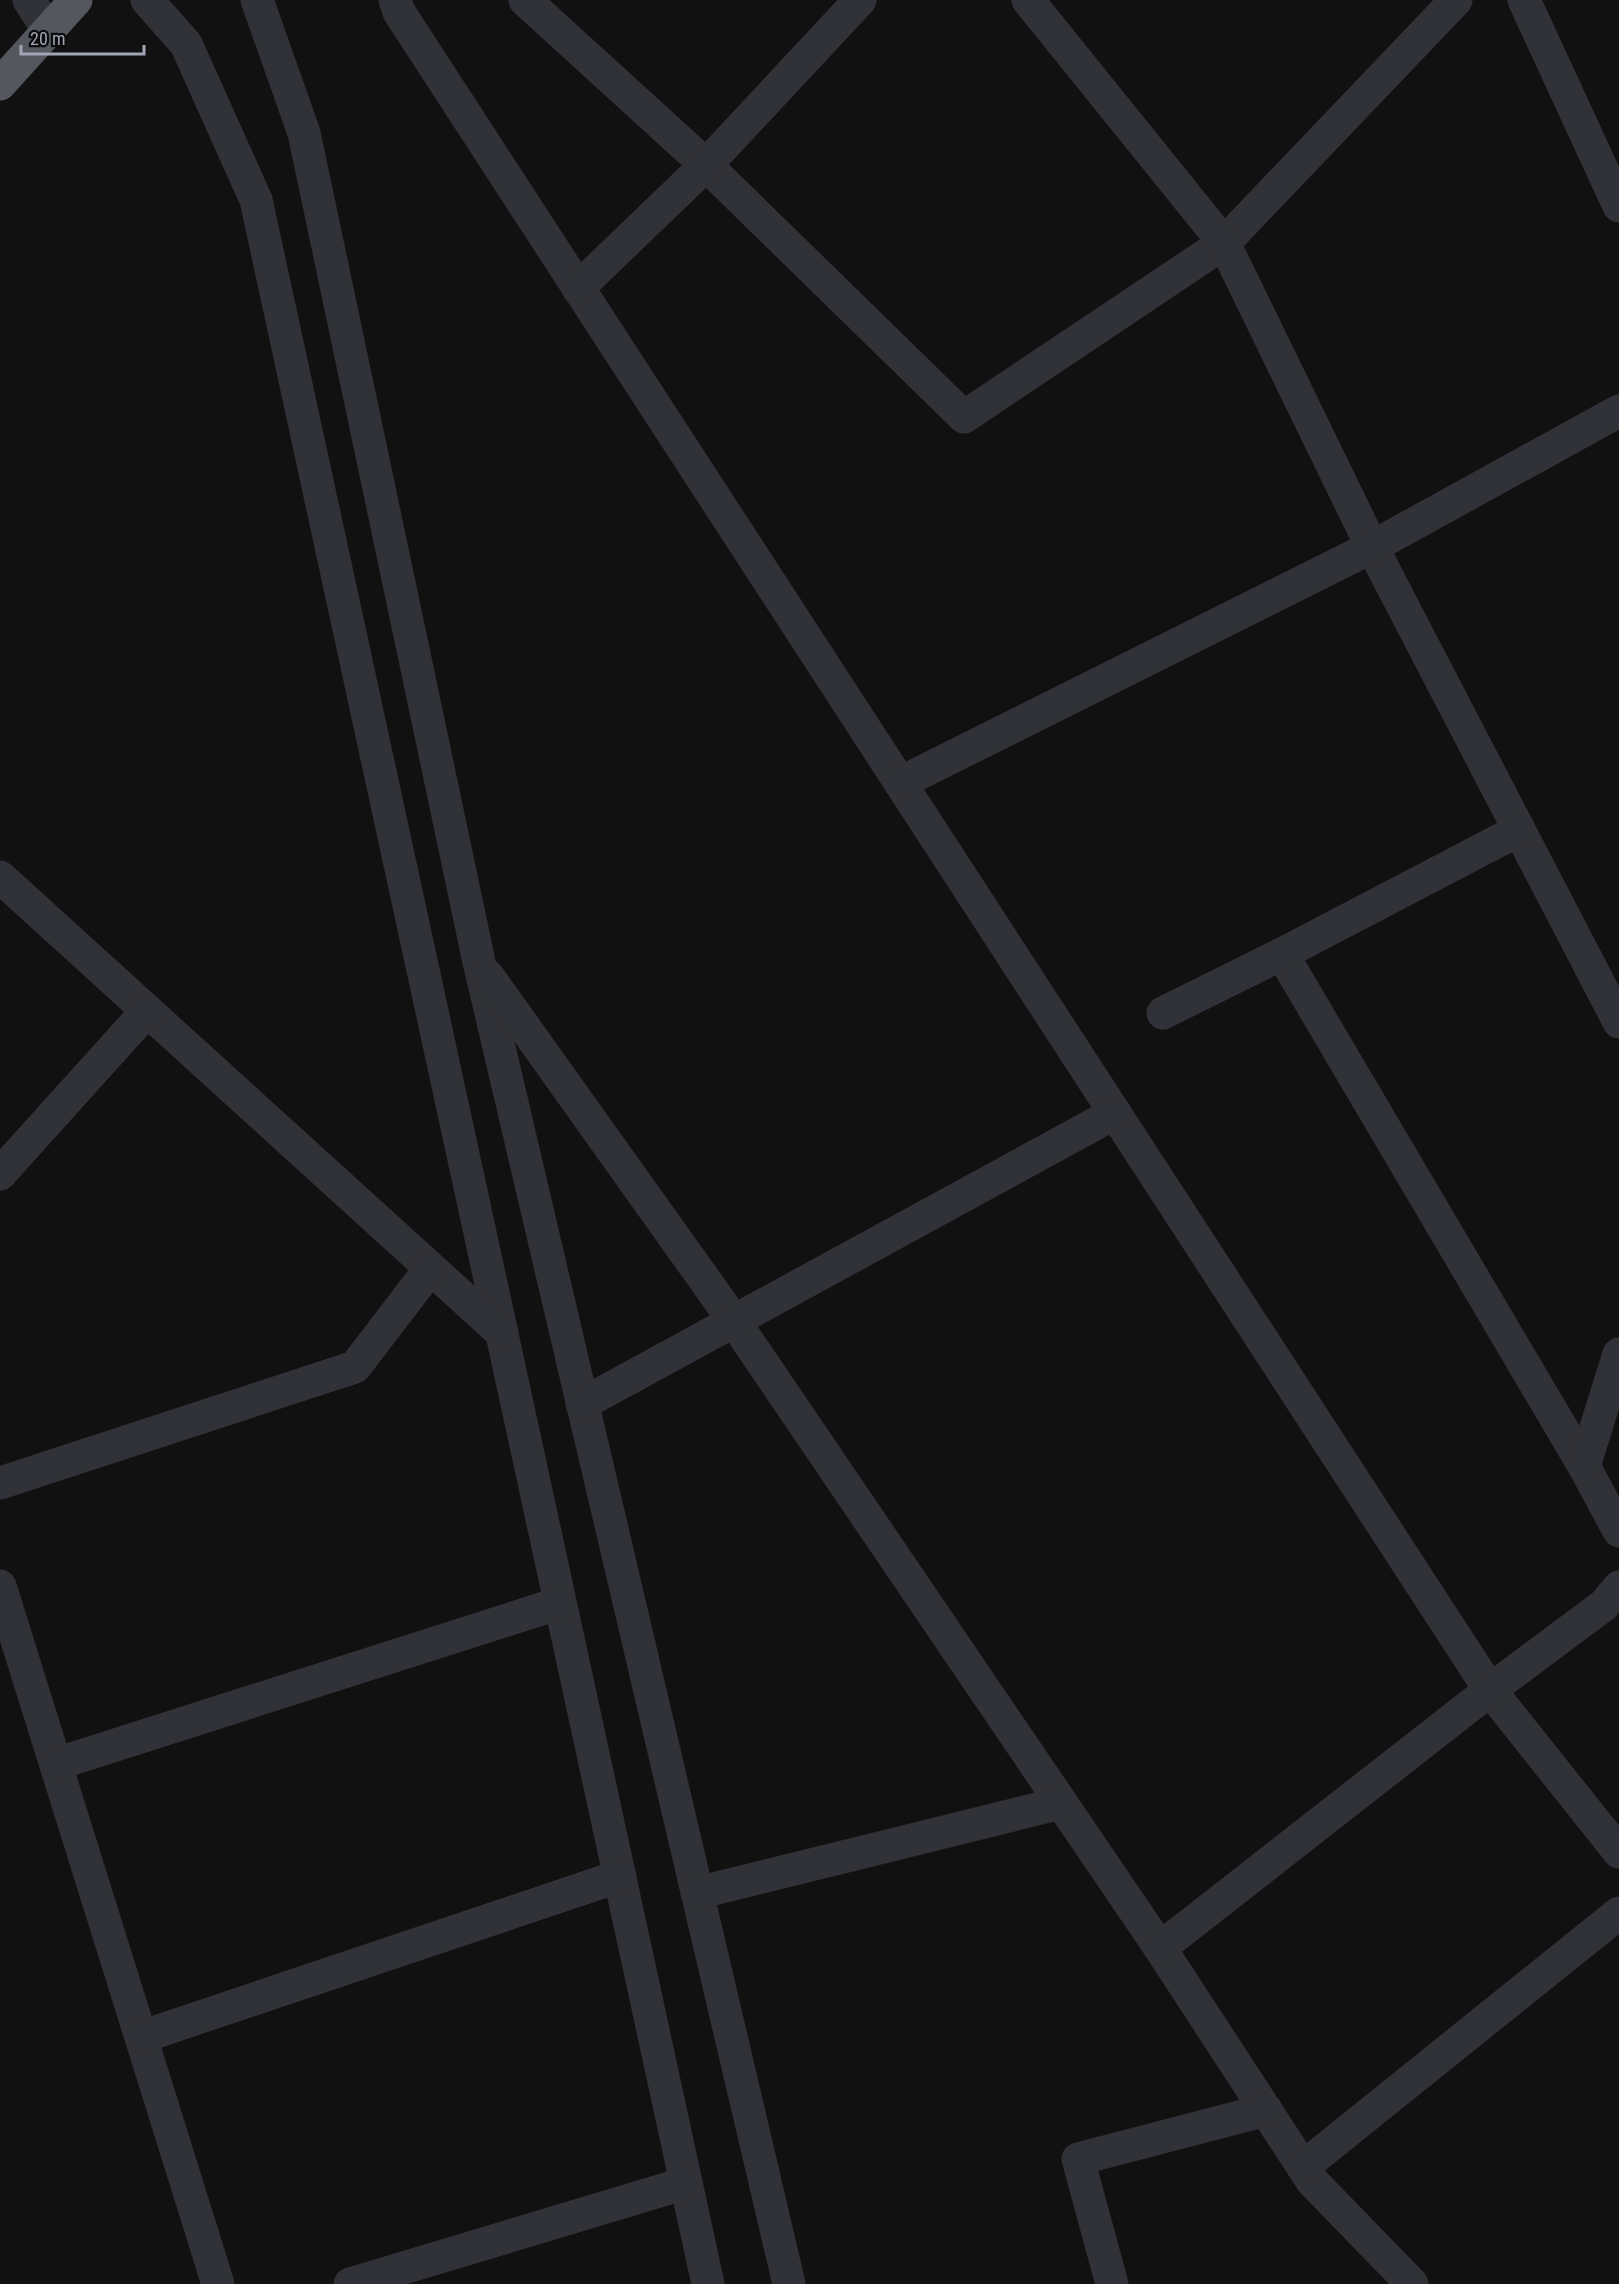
<svg xmlns="http://www.w3.org/2000/svg" width="1619" height="2284" viewBox="0 0 1619 2284" font-family="'Roboto Condensed',sans-serif">
<rect width="100%" height="100%" fill="#111112"/>
<g fill="none" stroke-linecap="round" stroke-linejoin="round">
<g stroke="#313237" stroke-width="33">
<path d="M29 0 49 31"/>
<path d="M147 0 186 44 256 200 708 2284"/>
<path d="M257 0 304 133 479 962 789 2284"/>
<path d="M395 0 399 12 1490 1690 1619 1852"/>
<path d="M525 0 706 165 964 417 1224 243 1456 0"/>
<path d="M1028 0 1224 243 1372 547 1619 1022"/>
<path d="M1524 0 1619 206"/>
<path d="M578 288 706 165 860 0"/>
<path d="M900 783 1372 547 1619 411"/>
<path d="M0 877 502 1333"/>
<path d="M1282 954 1584 1466 1619 1531"/>
<path d="M488 976 734 1321 1160 1948 1312 2181 1412 2284"/>
<path d="M1163 1013 1282 954 1519 830"/>
<path d="M0 1174 147 1011"/>
<path d="M582 1404 1115 1113"/>
<path d="M1584 1466 1619 1354"/>
<path d="M0 1483 355 1367 430 1269"/>
<path d="M0 1586 218 2284"/>
<path d="M56 1764 560 1603"/>
<path d="M697 1893 1061 1803"/>
<path d="M1160 1948 1490 1690 1604 1605 1619 1587"/>
<path d="M141 2037 620 1876"/>
<path d="M1303 2167 1619 1913"/>
<path d="M350 2284 686 2183"/>
<path d="M1112 2284 1078 2159 1266 2110"/>
</g>
<path stroke="#55575f" stroke-width="33" d="M0 84 76 0"/>
</g>
<path d="M21 45v9h123v-9" fill="none" stroke="#a1a5b4" stroke-width="3"/>
<text x="30" y="45" font-size="18" fill="#a1a5b4" stroke="#0c0c0d" stroke-width="4.5" paint-order="stroke">20 m</text>
</svg>
